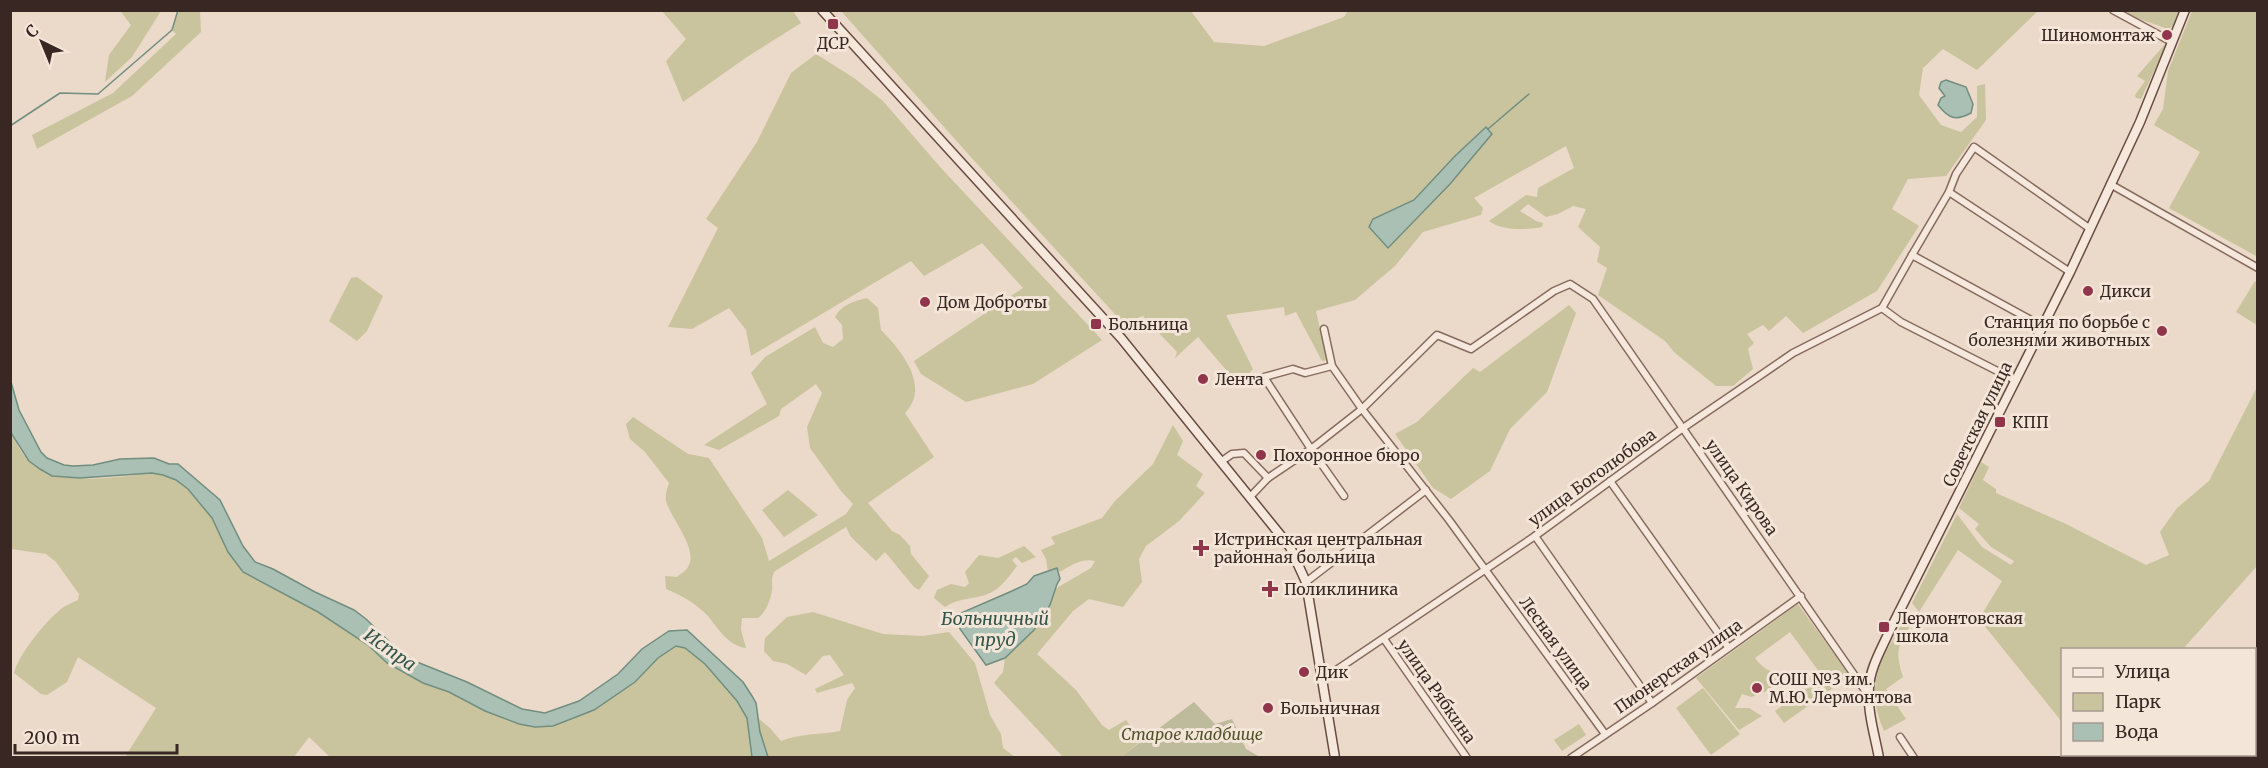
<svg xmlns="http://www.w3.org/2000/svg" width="2268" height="768" viewBox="0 0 2268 768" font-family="Merriweather,serif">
<rect width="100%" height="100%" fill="#ebd9c9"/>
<g fill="#c9c49e">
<path d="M123 10 161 11 132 57 105 82 109 55 131 25 121 12Z"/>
<path d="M1348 10 2038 11 1977 70 1943 49 1923 68 1919 95 1941 125 1961 132 1977 117V86L1985 84 1986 120 1946 176 1908 179 1892 209 1919 226 1877 291 1803 333 1786 316 1769 331 1763 325 1747 334 1754 343 1748 349 1753 369 1733 386H1716L1675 353 1665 341 1598 295 1607 268 1597 262 1600 247 1578 227 1586 209 1573 206 1558 214 1546 217 1528 204 1520 211 1536 221 1543 223 1542 227C1526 230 1502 231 1489 221L1526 195 1537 197 1538 188 1574 168 1566 146 1474 198 1483 208 1481 215 1423 232 1395 266 1355 300 1316 311 1327 360 1322 361 1296 312 1285 316 1284 307 1226 315 1253 369 1239 385 1198 337 1175 358 1177 352 1143 316 1123 323 969 155 841 11H1191L1214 42 1264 46 1344 17Z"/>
<path d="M178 11H200L201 32 132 96 37 149 32 135 113 93 176 34 172 30Z"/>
<path d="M662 11H793L801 23 747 57 683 102 666 61 686 39Z"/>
<path d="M2127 11V10L2180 11 2173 26 2168 29 2128 15Z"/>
<path d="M2192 11H2257L2256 256 2169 208 2200 152 2154 125 2163 109 2168 71Z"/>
<path d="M2166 43 2167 44 2141 99 2136 98 2135 95 2145 81 2137 76Z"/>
<path d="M816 54 854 78 883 101 941 168 1102 340 1033 384 966 402 921 374 914 361 1023 288 982 243 924 276 911 261 751 356 746 330 729 308 692 329 668 327 718 228 706 219 757 142 791 73Z"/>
<path d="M357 277 383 296 367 331 357 341 329 321 351 278Z"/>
<path d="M2255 281 2257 283V325L2236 312Z"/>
<path d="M867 298 878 308 881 330C901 350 931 386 905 413L934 457 868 503 892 531 900 535 910 546 911 554 929 576 919 590 914 587 885 552 876 561 851 537 846 527 775 571C770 578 773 583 772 591 770 601 766 612 758 618H742L741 630 746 648C728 646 718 628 707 615 695 603 681 595 666 589L665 576 677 577C680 574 686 571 688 567 699 549 671 519 666 501 665 496 667 489 669 483L645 452 630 439 626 424 633 417 688 454 709 458 762 538 769 561 846 514 853 504 841 491 810 448 807 427 822 393 816 384 781 409 779 416 719 450 704 445 767 404 751 373 765 357 815 327 823 343 833 347 843 339 842 325 835 317C841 305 854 301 867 298Z"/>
<path d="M1569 305 1576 313 1547 392 1510 429 1490 471 1451 499 1433 488 1395 434 1417 422 1473 368 1480 372Z"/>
<path d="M2257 387V566L2183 649 2062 650V722L1979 619 2002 581 1958 550 1919 612 1912 603 1957 514 1982 547 2011 565 2014 561 1991 547 1975 529 1979 524 1959 508 1981 462 1989 467 1983 480 1996 489V493L2066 524 2146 565 2169 555 2160 532 2177 508 2209 481Z"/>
<path d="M1173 425 1183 441 1177 455 1203 474 1196 486 1205 493 1179 521 1146 546 1139 559 1142 582 1123 607 1089 599 1073 611 1037 654 1076 690 1102 725 1109 730 1126 720 1141 741 1121 757H1063L994 683 1003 672 1005 658 1034 630 1050 606 1055 589 1091 568 1095 561C1082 558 1071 565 1060 572L1057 568 1048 571 1046 559 1041 550 1055 544 1051 537 1102 518 1115 501 1153 464Z"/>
<path d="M10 433C16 442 21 453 29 461 57 488 116 477 152 473L163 475 176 480 188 489 212 518 228 552 243 572 318 612 368 645 387 663 422 683 449 692 485 711 519 724 535 727 568 720 594 710 635 682 658 658 676 646 685 648 705 664 737 701 747 718 752 757 331 758 309 737 294 757H125L156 708 78 657 67 682 47 695 41 694 14 673C19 654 45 622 61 609 66 605 72 603 78 600L79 594 56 562 46 554 11 549Z"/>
<path d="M788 490 818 515 784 537 762 510Z"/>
<path d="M1024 546 1036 557 1022 563 1016 557 1012 560 1017 566C1010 575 1001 588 990 593 974 600 960 597 945 607L934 598 937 590 951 584 965 587 969 583 965 572 979 555 998 558Z"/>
<path d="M1798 604 1850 676 1784 723 1775 711 1823 677 1790 632 1755 658C1763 669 1771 673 1784 674L1780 686 1751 697 1742 694 1735 708H1749L1762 716 1739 730 1696 678Z"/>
<path d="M813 612 883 634 923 636 949 632 975 663 990 715 1001 734 1003 748 1015 757H768L760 732 759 719 770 728 781 741C800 733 820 735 840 731L847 700 855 688 852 683 817 693 815 689 844 675 830 655 823 656 806 675 787 664 773 661 764 651 765 638 787 617Z"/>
<path d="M1907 615 1912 623C1897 647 1895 650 1903 677L1886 689 1906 719 1884 731C1863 681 1882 659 1907 615Z"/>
<path d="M1703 688 1740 734 1711 755 1676 708Z"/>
<path d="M1579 724 1586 735 1562 751 1554 740Z"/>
<path d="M2255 750 2257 757 2092 758 2089 755 2254 754Z"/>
</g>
<path fill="#beba9c" d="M1194 702 1215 724 1232 719 1246 749 1260 757H1121Z"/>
<g fill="#aac0b4" stroke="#718e80" stroke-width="1.5">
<path d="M1946 80 1966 87 1973 104 1971 113C1956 121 1949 119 1938 105L1941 98 1945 96 1939 88 1941 82Z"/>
<path d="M1486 127 1492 134 1450 184 1388 248 1369 227 1373 219 1414 200 1455 156Z"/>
<path d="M11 382 19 410 41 452 47 458 64 465 73 466 93 465 120 459 154 458 169 464H178L220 500 243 546 255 562 273 569 315 592 354 610 366 619 401 653 417 662 467 682 522 709 545 713 579 701 618 674 642 649 669 631 687 630 743 682 752 696 756 703 760 732 768 757H752L747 718 737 701 705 664 685 648 676 646 658 658 635 682 594 710 553 726 535 727 519 724 485 711 449 692 423 683 387 663 368 645 318 612 243 572 228 552 212 518 188 489 176 480 163 475 152 473 80 478 52 476 40 469 29 461 11 433Z"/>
<path d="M1057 568 1060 579 1057 584 1050 605 1034 630 1005 658 986 665 960 629 957 620 961 613 1012 591 1027 584 1034 576Z"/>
</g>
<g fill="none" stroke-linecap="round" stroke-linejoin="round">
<g stroke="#718e80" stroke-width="1.5">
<path d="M10 126 60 93 98 94 172 30 178 10"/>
<path d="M1488 129 1529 94"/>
</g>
<defs>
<g id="street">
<path d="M2113 10 2172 42"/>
<path d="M2110 184 2258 268"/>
<path d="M1949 192 2070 272"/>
<path d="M1912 255 1949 192 1956 174 1974 147 2089 228"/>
<path d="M1882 308 1912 255 2042 326"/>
<path d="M1882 308 1901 322 2015 380"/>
<path d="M1324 329 1332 366 1362 409 1449 520 1605 734"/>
<path d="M1332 366 1305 373 1293 369 1264 377 1311 449 1344 496"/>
<path d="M1222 461 1232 454 1244 453 1268 478"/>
<path d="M1610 481 1728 647"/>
<path d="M1250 497 1268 478 1311 449 1362 409 1437 335 1471 349 1554 291 1570 284 1593 299 1864 689H1869"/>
<path d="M1535 536 1652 703"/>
<path d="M1306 582 1426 490"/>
<path d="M1384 639 1467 758"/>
<path d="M1323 679 1535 536 1683 428 1761 375 1793 353 1882 308"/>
<path d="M1900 737 1914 758"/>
<path d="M1571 758 1652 703 1801 596"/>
</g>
<g id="secondary">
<path d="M822 10 1121 338 1290 547 1306 582 1335 758"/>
<path d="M1879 758C1875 736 1867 711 1869 688 1870 668 1881 650 1889 632L2070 272 2140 122 2185 10"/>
</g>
</defs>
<use href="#street" stroke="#866b5f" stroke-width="9"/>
<use href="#secondary" stroke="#684c42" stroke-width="11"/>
<use href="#street" stroke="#f6e8dc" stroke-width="6"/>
<use href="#secondary" stroke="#f6e8dc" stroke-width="8"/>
</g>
<g fill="#90354b" stroke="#f3e5d8" stroke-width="2">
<rect x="827" y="18" width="12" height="12" rx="3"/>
<circle cx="2167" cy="35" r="6"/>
<circle cx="2088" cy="291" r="6"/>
<circle cx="925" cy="302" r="6"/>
<rect x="1090" y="318" width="12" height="12" rx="3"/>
<circle cx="2162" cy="331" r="6"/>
<circle cx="1203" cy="379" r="6"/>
<rect x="1994" y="416" width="12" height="12" rx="3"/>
<circle cx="1261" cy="455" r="6"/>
<path d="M1198 539h6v6h6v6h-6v6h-6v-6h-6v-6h6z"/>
<path d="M1267 580h6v6h6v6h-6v6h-6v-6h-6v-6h6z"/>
<rect x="1878" y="621" width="12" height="12" rx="3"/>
<circle cx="1304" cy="672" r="6"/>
<circle cx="1757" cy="688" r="6"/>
<circle cx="1268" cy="708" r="6"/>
</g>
<g text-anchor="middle" stroke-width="6" stroke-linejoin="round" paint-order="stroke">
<g font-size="16" fill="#382722" stroke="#f3e5d8" text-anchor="start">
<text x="2155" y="41" text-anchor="end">Шиномонтаж</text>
<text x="833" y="49" text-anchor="middle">ДСР</text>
<text x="2100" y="297">Дикси</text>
<text x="937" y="308">Дом Доброты</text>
<text x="2150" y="328" text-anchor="end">Станция по борьбе с<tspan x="2150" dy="18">болезнями животных</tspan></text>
<text x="1108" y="330">Больница</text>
<text x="1215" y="385">Лента</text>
<text x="2012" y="428">КПП</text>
<text x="1273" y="461">Похоронное бюро</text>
<text x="1214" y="545">Истринская центральная<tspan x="1214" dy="18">районная больница</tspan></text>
<text x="1284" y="595">Поликлиника</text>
<text x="1896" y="624">Лермонтовская<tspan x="1896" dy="18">школа</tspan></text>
<text x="1316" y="678">Дик</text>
<text x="1769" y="685">СОШ №3 им.<tspan x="1769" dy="18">М.Ю. Лермонтова</tspan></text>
<text x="1280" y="714">Больничная</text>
</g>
<g font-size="16" fill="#382722" stroke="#f3e5d8">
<text transform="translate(1977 424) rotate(-64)" y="6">Советская улица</text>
<text transform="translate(1592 477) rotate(-36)" y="6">улица Боголюбова</text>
<text transform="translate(1742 487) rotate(55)" y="6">улица Кирова</text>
<text transform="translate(1556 643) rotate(54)" y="6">Лесная улица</text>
<text transform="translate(1678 666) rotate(-35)" y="6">Пионерская улица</text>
<text transform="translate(1437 691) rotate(55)" y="6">улица Рябкина</text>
</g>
<g font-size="16" font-style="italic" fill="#52522a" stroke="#f3e5d8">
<text x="1192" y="740">Старое кладбище</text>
</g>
<g font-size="18" font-style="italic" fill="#32564b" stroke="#f3e5d8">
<text x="995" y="625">Больничный<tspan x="995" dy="21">пруд</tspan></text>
<text transform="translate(390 650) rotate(35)" y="6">Истра</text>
</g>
</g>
<rect width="2268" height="768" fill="none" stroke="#382722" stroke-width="24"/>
<rect x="2061" y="648" width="195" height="108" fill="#f3e5d8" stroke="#a8998f" stroke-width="1.5"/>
<rect x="2073" y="668" width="30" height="9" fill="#f6e8dc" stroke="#a8998f" stroke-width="1.5"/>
<text x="2115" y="678" font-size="18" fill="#382722">Улица</text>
<rect x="2073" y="693" width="30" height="18" fill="#c9c49e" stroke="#a8998f" stroke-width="1.5"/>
<text x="2115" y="708" font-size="18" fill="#382722">Парк</text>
<rect x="2073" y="723" width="30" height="18" fill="#aac0b4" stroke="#a8998f" stroke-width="1.5"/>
<text x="2115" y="738" font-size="18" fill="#382722">Вода</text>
<g transform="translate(42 42) rotate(317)" stroke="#f3e5d8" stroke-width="4.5" paint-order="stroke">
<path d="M0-4.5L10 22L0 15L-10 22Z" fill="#382722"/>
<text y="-9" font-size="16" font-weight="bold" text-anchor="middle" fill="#382722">С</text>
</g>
<path d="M15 744v9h162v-9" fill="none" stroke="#382722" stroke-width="3"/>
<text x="24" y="744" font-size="18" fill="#382722" stroke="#f3e5d8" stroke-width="4.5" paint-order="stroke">200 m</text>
</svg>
